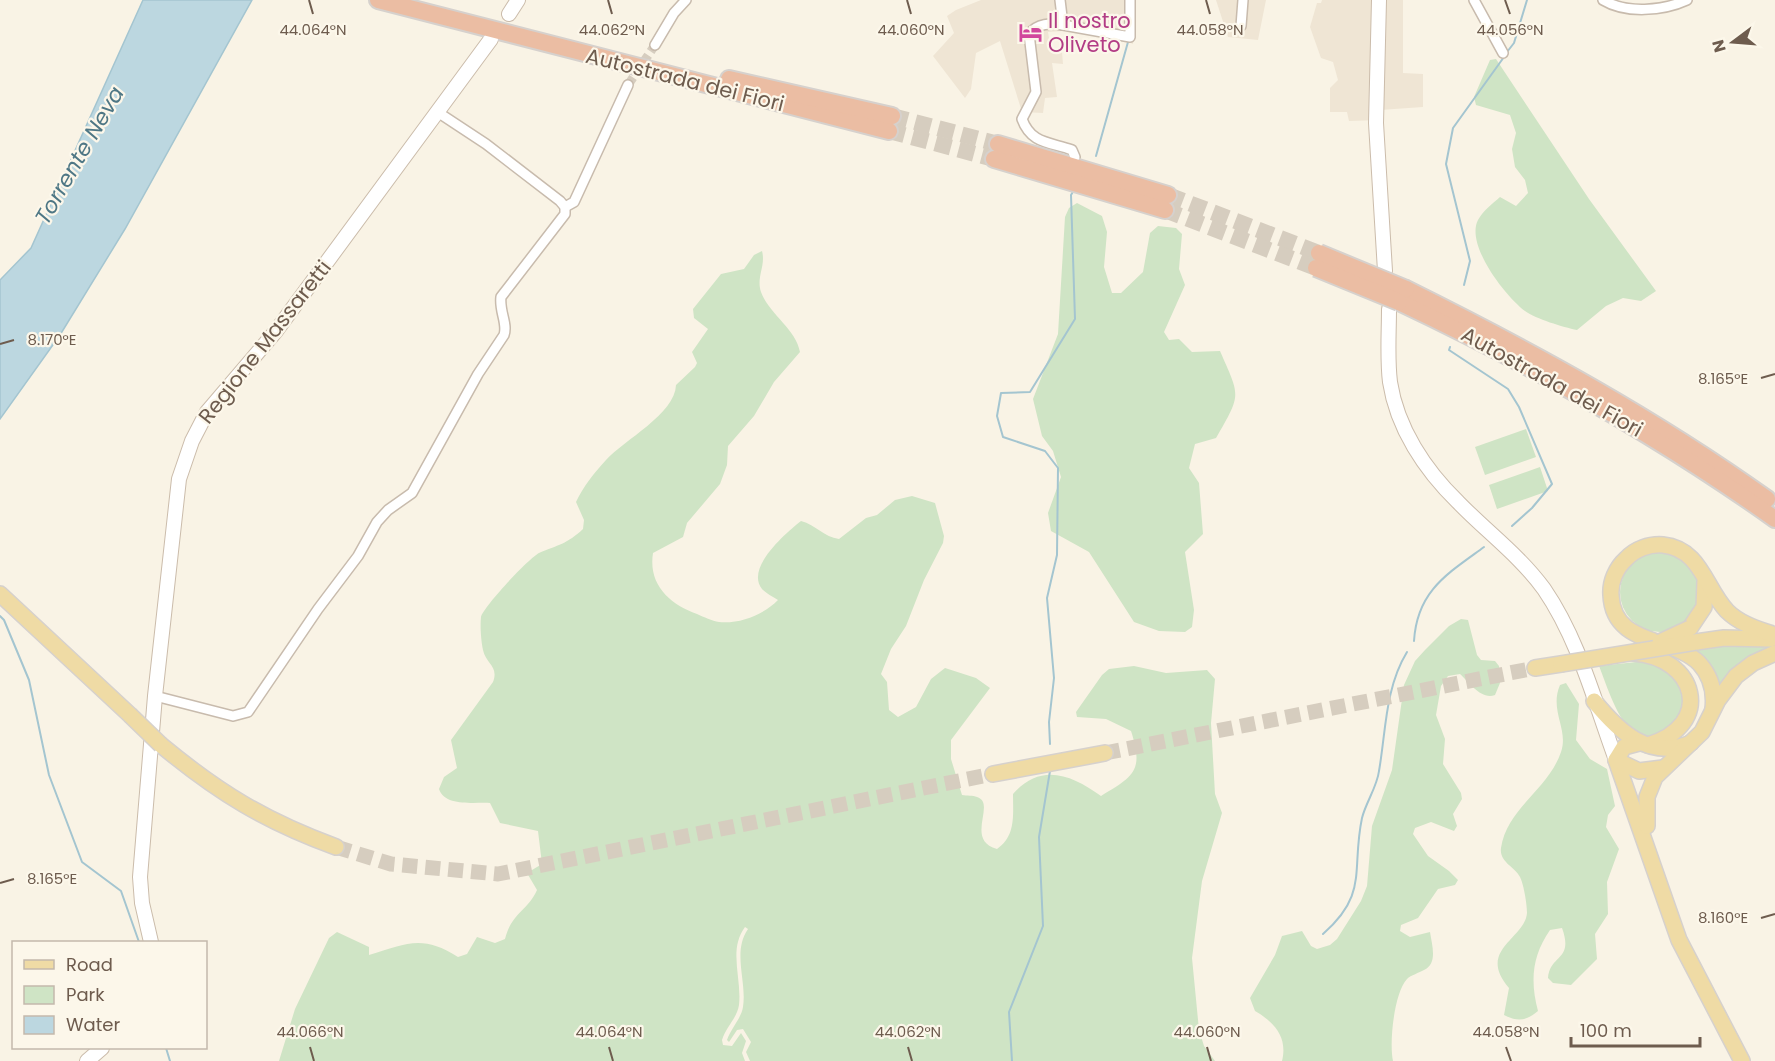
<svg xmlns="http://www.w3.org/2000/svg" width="1775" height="1061" viewBox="0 0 1775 1061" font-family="Poppins,sans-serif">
<rect width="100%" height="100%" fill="#f9f3e5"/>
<g fill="#efe5d4">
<path d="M981 0H1135L1133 44 1124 40 1078 30 1048 32 1051 50 1062 52 1063 64 1052 63 1057 97 1045 98 1043 113 1022 112 1000 41 976 53 971 89 965 98 933 56 954 33 947 16 956 10Z"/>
<path d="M1216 0H1266L1258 40 1228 37Z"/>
<path d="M1322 0H1403V73L1423 74V107L1380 110 1379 120 1349 121 1347 112H1330V88L1338 80 1333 62 1321 58 1310 27 1317 3H1321Z"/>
</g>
<g fill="#cfe4c5">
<path d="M1496 59 1589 199 1656 291 1641 301 1623 298 1606 306 1577 330C1563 327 1536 319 1525 311 1506 297 1465 245 1478 220 1483 211 1492 204 1500 197L1516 206 1528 193 1525 180 1515 167 1512 149 1516 133 1510 115 1476 105 1474 97 1490 60Z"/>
<path d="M1077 203 1102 216 1107 232 1104 267 1112 293H1121L1143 272 1150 233 1158 226 1176 228 1182 234 1179 269 1185 285 1164 332 1169 340 1179 339 1192 352 1220 351C1240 397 1242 393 1216 438L1195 444 1189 468 1199 483 1203 534 1185 552 1194 610 1192 627 1185 632 1159 631 1134 622 1089 552 1051 531 1048 513 1061 477 1053 451 1042 436 1033 399 1058 334 1065 217 1069 208Z"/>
<path d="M762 251C766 266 756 277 761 292 769 314 796 329 800 352L774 382 754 416 728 446 727 465 720 484 687 523 683 537 653 553C648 585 670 604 697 614 704 617 712 621 719 622 740 624 763 615 778 600 773 597 766 593 762 589 745 568 786 533 801 521 816 525 824 537 839 539L866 518 877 515 895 500 912 496 935 503 944 536 943 543 924 580 906 626 891 649 881 674 887 682 889 710 898 717 916 707 931 679 945 668 976 678 990 688 951 740V759L962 795C967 796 973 795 977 797 997 803 964 840 997 849 1016 836 1013 815 1013 794 1041 762 1072 775 1101 796 1134 776 1144 771 1131 731L1106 719 1077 717 1076 712 1102 675 1109 669 1134 666 1166 673 1207 670 1215 679 1211 723 1215 794 1222 813 1202 881 1192 958 1199 1030 1204 1046 1215 1061H750L746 1052 751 1042 743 1029 737 1030 729 1042 727 1040C731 1028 741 1019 743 1007 747 981 732 952 748 929L745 927C728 950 742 978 739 1005 737 1018 726 1027 722 1040L723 1045 732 1046 741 1033 746 1041 742 1053 745 1061H279L295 1009 329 938 337 932 369 947V955C406 944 422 934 458 957L467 954 477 937 495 943 505 939C512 912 527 912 537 890L527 873 542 864 538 831 500 823 490 803C474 802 445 807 439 789L444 777 457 768 451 740 493 682C499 666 486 664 483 650 481 641 480 626 481 617 483 607 529 558 539 553 558 545 567 544 583 529L584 520 576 502C583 487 594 473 606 460 624 440 675 414 676 385L695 367 697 363 692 352 708 329 694 318 693 309 721 274 744 269 754 255Z"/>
<path d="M1526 429 1536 457 1485 475 1475 447Z"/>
<path d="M1540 467 1548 491 1497 509 1489 485Z"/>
<circle cx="1660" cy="592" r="40"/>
<path d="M1461 619 1468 620 1477 655 1481 660 1495 661 1499 666 1500 683 1495 695C1481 700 1470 683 1460 674L1448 676 1441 686 1436 715 1445 739 1443 764 1461 793 1462 799 1453 814 1457 826 1454 831 1431 822 1415 828 1413 834 1428 856 1449 871 1458 880 1455 885 1438 889 1418 918 1401 925 1400 931 1410 937 1430 932C1432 946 1438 963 1424 970 1419 973 1411 975 1407 979 1394 993 1389 1043 1393 1061H1282C1288 1037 1274 1022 1255 1011L1250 998 1275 955 1282 936 1302 931 1311 946 1317 949 1330 945 1337 939 1361 901 1367 886 1372 826 1392 770 1404 685 1415 661 1425 650 1449 626Z"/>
<path d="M1775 643V649L1721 688 1713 668 1691 648Z"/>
<path d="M1655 660 1663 663 1685 692 1680 721C1671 726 1661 735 1651 737 1623 743 1607 685 1599 666Z"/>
<path d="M1566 683 1579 704 1576 740 1590 759 1607 769 1615 806 1608 815 1606 827 1619 849 1607 882 1608 914 1595 934 1597 959 1571 985 1553 983 1548 978C1550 954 1574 961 1562 928L1550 930C1532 956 1530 981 1538 1011 1526 1021 1518 1022 1504 1015L1509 988C1476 950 1525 939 1527 913 1527 905 1524 885 1520 877 1515 867 1499 862 1501 848 1507 808 1548 790 1561 752 1569 729 1549 711 1560 685Z"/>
</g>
<path fill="#bcd7e0" stroke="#a4c5d0" stroke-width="1.5" d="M143 0H252L125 229 60 335 0 419V280L31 248Z"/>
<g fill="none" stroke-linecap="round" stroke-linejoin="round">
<g stroke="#a4c5d0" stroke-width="2">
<path d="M1507 52 1514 43 1527 0"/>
<path d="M1096 156 1128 42"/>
<path d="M1464 285 1470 261 1446 164 1453 128 1504 57"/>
<path d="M1450 347 1449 350 1508 389 1519 407 1552 484 1532 508 1512 526"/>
<path d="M0 616 4 620 29 680 49 775 82 862 121 891 139 942"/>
<path d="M1414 641C1417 591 1447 574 1484 547"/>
<path d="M1050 744 1049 722 1054 678 1047 598 1057 555 1058 468 1045 451 1003 437 997 416 1001 393 1030 392 1075 319 1071 195 1074 190"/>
<path d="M1323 934C1369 894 1351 870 1362 818 1366 802 1377 787 1379 771 1386 731 1385 688 1407 652"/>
<path d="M166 1048 170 1061"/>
<path d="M1012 1061 1009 1012 1043 926 1039 837 1050 771"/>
</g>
<path stroke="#d6cdbf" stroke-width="9" stroke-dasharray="9 4.5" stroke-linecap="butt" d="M628 85 655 45"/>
<g stroke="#d6cdbf" stroke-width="15" stroke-dasharray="15 8" stroke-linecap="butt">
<path d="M1105 753 1535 668"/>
<path d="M336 847 391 864 498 874 993 774"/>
</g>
<g stroke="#d6cdbf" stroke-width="16" stroke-dasharray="16 8" stroke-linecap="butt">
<path d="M892 116 998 144"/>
<path d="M889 131 994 159"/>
<path d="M1168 195 1319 253"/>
<path d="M1165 210 1316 268"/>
</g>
<defs>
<g id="street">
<path d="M1060 0 1063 25 1130 37V0"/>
<path d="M1474 0 1503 53"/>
<path d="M1603 0C1626 14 1663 11 1687 0"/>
<path d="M1063 25C1050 23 1038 23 1029 34L1036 92 1022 119C1031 144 1050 142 1072 150L1075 157"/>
<path d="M1241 26 1243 0"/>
<path d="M655 45 674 13 686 0"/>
<path d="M565 207 574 202 628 85"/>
<path d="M155 696 233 716 248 712 318 609 358 556 377 522 388 510 412 493 478 374 504 335C508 324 499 311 501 297L565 214V207L560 201 486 144 439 113"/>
</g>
<g id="secondary">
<path d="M1379 0 1376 123 1385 271"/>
<path d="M509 14 518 0"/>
<path d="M1389 309C1389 333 1387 358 1390 382 1397 428 1425 470 1458 502 1487 532 1519 555 1544 589 1579 640 1595 703 1616 760"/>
<path d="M151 942 142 903 140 877 155 696 179 479 192 441 207 412 276 331 491 39"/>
<path d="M87 1061 102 1048"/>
</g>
<g id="primary">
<path d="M0 594 130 715"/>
<path d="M1690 628 1704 607 1705 581"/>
<path d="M1696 642 1724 638 1771 639"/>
<path d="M1633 653C1697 657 1715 725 1648 745"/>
<path d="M1535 668 1561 664"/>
<path d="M1594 701C1619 732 1649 760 1691 743"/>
<path d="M1713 709C1715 692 1711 676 1699 663 1671 636 1613 646 1611 595 1610 582 1616 568 1626 559 1635 549 1649 544 1663 545 1701 549 1705 588 1727 611 1740 624 1758 629 1775 635"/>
<path d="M1639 743 1624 747 1616 760 1679 940 1742 1061"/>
<path d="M161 745C219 793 265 821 336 847"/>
<path d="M1616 760 1639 771 1663 768"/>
<path d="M993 774 1105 753"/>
<path d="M1647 826V797L1655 777 1702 732 1718 700 1736 676 1753 663 1775 653"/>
</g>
<g id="highway">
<path d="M378 0 889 131"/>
<path d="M729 79 892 116"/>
<path d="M998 144 1168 195"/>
<path d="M994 159 1165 210"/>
<path d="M1406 289C1531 351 1654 418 1767 499"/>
<path d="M1399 302C1530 364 1657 435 1775 519"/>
</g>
</defs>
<use href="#street" stroke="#c8bbad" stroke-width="12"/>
<use href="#secondary" stroke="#cbbcab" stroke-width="16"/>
<use href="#primary" stroke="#d6d1cd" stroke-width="18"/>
<use href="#highway" stroke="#d6d1cd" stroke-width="20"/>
<use href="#street" stroke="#fff" stroke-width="9"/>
<use href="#secondary" stroke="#fff" stroke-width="14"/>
<use href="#primary" stroke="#efdba5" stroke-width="15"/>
<use href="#highway" stroke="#ebbda3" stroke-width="16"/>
<defs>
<g id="primary-bridge">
<path d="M1660 642 1690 628"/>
<path d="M1561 664 1696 642"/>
<path d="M130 715 161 745"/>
</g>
<g id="highway-bridge">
<path d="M1319 253 1406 289"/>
<path d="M1316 268 1399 302"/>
</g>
</defs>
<use href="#primary-bridge" stroke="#d6d1cd" stroke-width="18" stroke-linecap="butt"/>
<use href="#highway-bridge" stroke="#d6d1cd" stroke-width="20" stroke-linecap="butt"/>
<use href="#primary-bridge" stroke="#efdba5" stroke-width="15"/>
<use href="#highway-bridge" stroke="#ebbda3" stroke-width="16"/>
</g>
<path fill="none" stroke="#6e5c4e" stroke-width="2" d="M309 0 313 14M608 0 612 14M907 0 911 14M1206 0 1210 14M1505 0 1510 14M0 344 14 340M1761 378 1775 374M0 883 14 879M1761 918 1775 914M310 1047 314 1061M609 1047 613 1061M908 1047 912 1061M1207 1047 1211 1061M1506 1047 1511 1061"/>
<defs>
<symbol id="hotel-bare" viewBox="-9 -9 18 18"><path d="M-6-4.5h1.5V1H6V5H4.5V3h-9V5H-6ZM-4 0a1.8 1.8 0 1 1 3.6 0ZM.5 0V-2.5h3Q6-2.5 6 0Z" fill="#d1479c" stroke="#fcf7ea" stroke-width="2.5" paint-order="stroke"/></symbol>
</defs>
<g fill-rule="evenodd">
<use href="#hotel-bare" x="1014" y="16" width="33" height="33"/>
</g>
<g text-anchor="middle" stroke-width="4.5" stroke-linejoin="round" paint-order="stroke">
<g font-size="21" fill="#b23c85" stroke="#fcf7ea" text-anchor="start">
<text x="1048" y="28">Il nostro<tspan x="1048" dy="24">Oliveto</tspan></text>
</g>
<g font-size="21" fill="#6e5c4e" stroke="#fcf7ea">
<text transform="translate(685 80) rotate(14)" y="7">Autostrada dei Fiori</text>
<text transform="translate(265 342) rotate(-52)" y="7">Regione Massaretti</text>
<text transform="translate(1552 382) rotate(29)" y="7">Autostrada dei Fiori</text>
</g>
<g font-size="22" font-style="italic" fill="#4e7785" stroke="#fcf7ea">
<text transform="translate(79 155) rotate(-60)" y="8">Torrente Neva</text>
</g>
</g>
<g font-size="15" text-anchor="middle" fill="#6e5c4e" stroke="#fcf7ea" stroke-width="4.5" stroke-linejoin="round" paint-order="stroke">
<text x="313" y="35">44.064°N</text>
<text x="612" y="35">44.062°N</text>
<text x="911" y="35">44.060°N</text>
<text x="1210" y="35">44.058°N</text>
<text x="1510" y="35">44.056°N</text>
<text x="52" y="345">8.170°E</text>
<text x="1723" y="384">8.165°E</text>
<text x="52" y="884">8.165°E</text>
<text x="1723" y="923">8.160°E</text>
<text x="310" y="1037">44.066°N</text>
<text x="609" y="1037">44.064°N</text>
<text x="908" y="1037">44.062°N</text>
<text x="1207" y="1037">44.060°N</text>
<text x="1506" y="1037">44.058°N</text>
</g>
<rect x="12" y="941" width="195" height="108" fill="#fcf7ea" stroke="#c3b9ac" stroke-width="1.5"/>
<rect x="24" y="960" width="30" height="9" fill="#efdba5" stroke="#c3b9ac" stroke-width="1.5"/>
<text x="66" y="971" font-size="18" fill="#6e5c4e">Road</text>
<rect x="24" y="986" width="30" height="18" fill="#cfe4c5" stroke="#c3b9ac" stroke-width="1.5"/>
<text x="66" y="1001" font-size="18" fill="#6e5c4e">Park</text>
<rect x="24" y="1016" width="30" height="18" fill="#bcd7e0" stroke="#c3b9ac" stroke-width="1.5"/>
<text x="66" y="1031" font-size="18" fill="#6e5c4e">Water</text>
<g transform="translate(1733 42) rotate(254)" stroke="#fcf7ea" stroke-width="4.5" paint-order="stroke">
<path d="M0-4.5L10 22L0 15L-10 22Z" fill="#6e5c4e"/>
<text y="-9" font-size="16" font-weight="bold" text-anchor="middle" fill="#6e5c4e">N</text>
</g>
<path d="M1571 1037v9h129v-9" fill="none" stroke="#6e5c4e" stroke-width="3"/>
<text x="1580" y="1037" font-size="18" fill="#6e5c4e" stroke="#fcf7ea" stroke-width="4.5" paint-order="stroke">100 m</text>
</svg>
